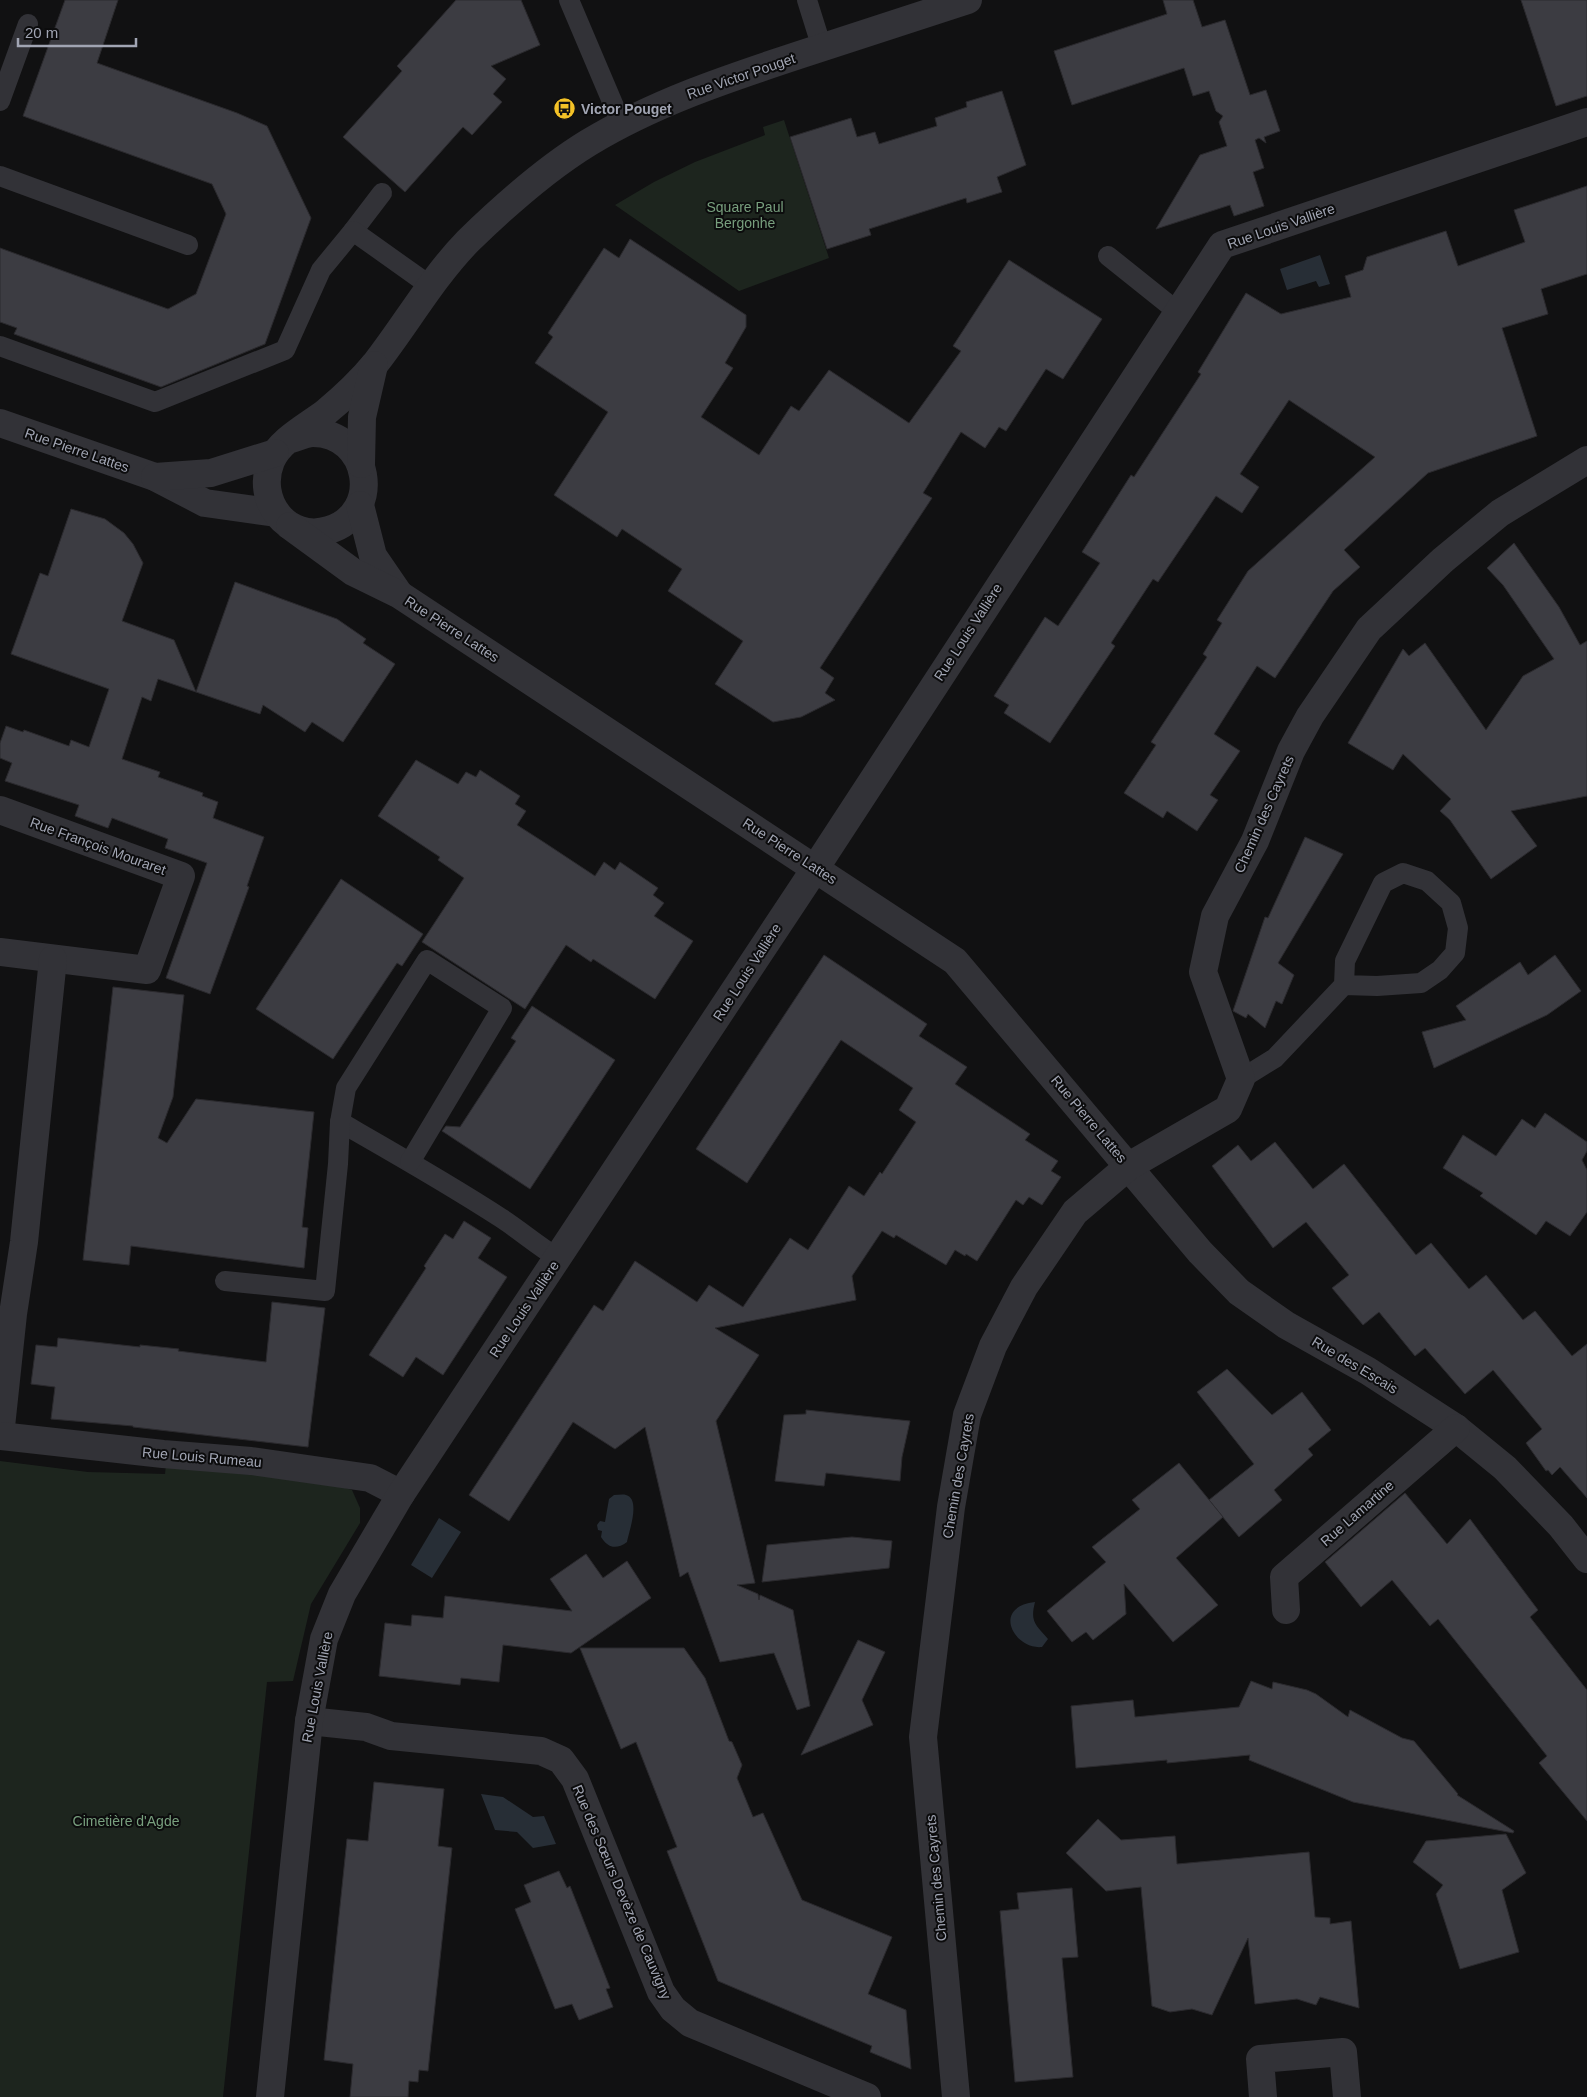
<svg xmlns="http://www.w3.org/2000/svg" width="1587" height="2097" viewBox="0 0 1587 2097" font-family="Arial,sans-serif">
<rect width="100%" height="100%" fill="#111112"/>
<g fill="#1d251e">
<path d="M784 120 829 258 739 291 615 205 654 182 695 162 765 135 763 127Z"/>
<path d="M0 1461 88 1472 165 1474 166 1464 323 1481 352 1490 360 1508V1523L311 1604 293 1681 267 1682 223 2097H0Z"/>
</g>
<g fill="#272e36">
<path d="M1320 255 1330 284 1319 287 1316 281 1287 290 1280 269Z"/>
<path d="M614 1495C618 1495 623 1494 626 1495 641 1499 629 1531 627 1542 616 1550 608 1548 601 1537L602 1531 598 1530 597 1525 600 1521 605 1522 609 1499Z"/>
<path d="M439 1518 461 1532 432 1578 411 1565Z"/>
<path d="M1035 1602C1030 1622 1035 1624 1048 1639L1042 1647C1014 1650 991 1607 1035 1602Z"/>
<path d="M481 1794 503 1797 533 1817 544 1816 556 1844 533 1848 517 1832 495 1830Z"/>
</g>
<g fill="#3c3c42" stroke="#2b2a2e">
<path d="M65 0H118L97 63 237 113 267 126 311 218 265 344 161 387 14 334 17 328 0 322V248L168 309 196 294 226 214 212 184 23 116Z"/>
<path d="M456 0H521L540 45 491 66 506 79 493 94 502 102 472 135 463 127 405 192 343 137 402 71 397 66Z"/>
<path d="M1163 0H1193L1202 27 1225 20 1250 95 1266 90 1280 131 1264 137 1266 143 1259 138 1255 140 1264 168 1253 172 1264 206 1234 216 1230 205 1156 229 1200 155 1227 146 1219 122 1223 116 1216 111 1209 91 1193 96 1184 68 1072 105 1054 51 1167 14Z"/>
<path d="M1521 0H1587V96L1556 106Z"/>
<path d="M1002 91 1026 165 997 177 1002 192 967 203 966 198 869 229 871 235 827 249 790 137 851 118 857 137 875 132 879 144 937 126 935 118 967 107 966 102Z"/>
<path d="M1587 186V274L1541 289 1548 314 1502 328 1537 436 1428 473 1344 550 1360 567 1333 591 1275 678 1257 666 1214 734 1240 751 1210 795 1218 800 1197 831 1167 811 1163 818 1124 793 1156 745 1151 742 1207 657 1203 654 1222 623 1217 620 1248 571 1375 457 1289 400 1240 474 1259 487 1242 513 1216 496 1158 582 1153 579 1111 643 1115 646 1050 743 1004 713 1009 705 994 696 1045 617 1058 626 1100 563 1082 552 1131 475 1134 477 1201 374 1198 372 1246 293 1281 314 1351 297 1345 276 1363 270 1367 257 1446 231 1458 266 1525 242 1514 210Z"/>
<path d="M630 239 746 315V327L725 363 733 368 701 417 759 455 791 406 799 411 829 370 909 423 961 351 953 346 1009 260 1102 319 1063 379 1046 369 1006 431 999 427 985 448 961 432 923 493 932 498 820 668 834 678 825 693 835 700 801 717 773 722 715 684 743 641 668 591 682 569 622 529 617 537 554 495 608 412 535 363 553 337 548 333 604 248 619 258Z"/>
<path d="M71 509 105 519 124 533 133 544 143 563 122 621 174 640 196 692 158 679 151 701 142 697 122 759 160 772 158 777 203 793 202 796 218 802 213 818 264 837 247 886 249 887 210 994 166 978 207 863 165 848 168 839 112 818 108 828 75 816 79 805 5 781 12 763 0 758V743L6 726 23 732 24 730 69 746 71 740 89 747 109 689 11 654 40 573 48 576Z"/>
<path d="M1514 543 1559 607 1580 645 1587 641V796L1511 811 1537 846 1491 879 1450 820 1440 811 1451 799 1403 754 1393 770 1348 743 1403 649 1409 656 1425 643 1486 730 1523 676 1554 659 1503 585 1487 568Z"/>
<path d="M235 582 337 619 366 639 363 643 395 664 343 742 312 722 305 732 263 705 260 714 196 692Z"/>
<path d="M416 760 458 784 466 772 476 777 480 770 520 796 515 804 526 811 517 825 542 841 595 876 604 862 615 870 620 862 658 888 653 895 664 903 654 916 693 941 655 999 593 959 591 962 566 945 525 1009 422 942 464 878 438 860 440 857 378 816Z"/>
<path d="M1305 837 1343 854 1278 963 1294 975 1282 1004 1276 1001 1265 1028 1248 1014 1246 1018 1233 1011 1265 917 1268 918Z"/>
<path d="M341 879 423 934 402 966 397 963 333 1059 256 1009Z"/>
<path d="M824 955 927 1024 919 1036 967 1067 955 1084 1030 1134 1025 1140 1058 1161 1051 1171 1061 1177 1042 1205 1029 1197 1023 1205 1016 1200 977 1261 966 1254 965 1256 955 1250 946 1265 896 1235 894 1238 882 1231 852 1276 856 1300 715 1328 759 1355 716 1421 755 1583 737 1585 758 1594 759 1600 760 1595 793 1610 810 1706 797 1710 774 1653 720 1662 688 1572 680 1577 645 1427 615 1449 573 1422 509 1521 469 1495 594 1305 603 1311 635 1261 697 1302 709 1285 743 1307 790 1238 808 1250 849 1186 864 1196 880 1172 882 1174 916 1122 899 1110 913 1088 841 1040 747 1183 696 1149Z"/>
<path d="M1555 955 1581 991 1547 1015 1434 1068 1422 1032 1466 1020 1456 1006 1520 962 1528 975Z"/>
<path d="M113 987 184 995 173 1097 158 1138 167 1143 196 1099 314 1112 302 1227 308 1228 304 1268 131 1246 129 1265 83 1260Z"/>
<path d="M532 1006 615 1060 530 1189 442 1131 446 1126 460 1127 516 1041 511 1038Z"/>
<path d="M1545 1113 1587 1142V1151L1582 1160 1587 1170V1212L1570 1236 1546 1221 1536 1235 1480 1196 1483 1193 1443 1168 1463 1135 1496 1156 1522 1119 1535 1128Z"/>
<path d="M1275 1142 1313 1189 1344 1164 1416 1255 1431 1243 1469 1289 1486 1275 1523 1320 1535 1311 1572 1356 1587 1344V1498L1560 1467 1552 1475 1548 1470 1546 1471 1526 1443 1542 1429 1493 1370 1465 1394 1425 1348 1415 1356 1379 1312 1363 1325 1332 1288 1349 1275 1306 1222 1273 1248 1212 1166 1238 1145 1251 1161Z"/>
<path d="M464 1221 491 1238 478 1258 507 1277 443 1375 416 1357 403 1377 369 1355 426 1268 424 1266 445 1234 453 1239Z"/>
<path d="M272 1302 325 1308 308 1447 133 1427V1426L51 1419 55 1387 31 1384 36 1345 57 1347 58 1338 140 1347V1345L179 1349 178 1351 266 1362Z"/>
<path d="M1227 1369 1272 1415 1302 1392 1331 1430 1308 1449 1313 1455 1274 1490 1282 1500 1239 1537 1209 1500 1254 1464 1197 1392Z"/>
<path d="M806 1410 910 1421 902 1457 900 1481 826 1473 824 1486 775 1481 784 1415 806 1414Z"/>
<path d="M1179 1463 1223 1517 1176 1558 1218 1605 1173 1642 1124 1584 1126 1614 1093 1640 1086 1632 1072 1642 1047 1611 1106 1562 1092 1547 1140 1509 1132 1500Z"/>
<path d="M1405 1493 1447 1544 1470 1519 1538 1610 1530 1617 1587 1690V1821L1539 1763 1547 1756 1438 1619 1430 1626 1392 1580 1361 1607 1325 1562Z"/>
<path d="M852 1537 892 1541 889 1568 762 1582 767 1545Z"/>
<path d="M586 1554 603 1578 627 1561 651 1598 571 1653 503 1645 499 1682 461 1678 460 1685 379 1676 385 1623 411 1626 412 1615 443 1618 445 1596 572 1611 550 1579Z"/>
<path d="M858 1640 885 1652 862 1700 873 1725 801 1755Z"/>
<path d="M580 1648H684L705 1678 729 1741 732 1742 742 1765 737 1778 753 1817 763 1813 802 1900 892 1937 868 1994 906 2010 911 2069 870 2052 872 2046 718 1981 667 1851 677 1847 636 1742 621 1749Z"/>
<path d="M1251 1681 1272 1689 1273 1682 1307 1690 1316 1694 1348 1717 1350 1710 1402 1738 1414 1741 1458 1794 1457 1795 1514 1831 1513 1833 1353 1802 1249 1760 1250 1755 1167 1763V1760L1076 1768 1071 1706 1133 1700 1135 1717 1239 1707Z"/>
<path d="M374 1782 444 1789 438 1846 452 1848 428 2071 419 2070 418 2082 409 2081 408 2097H350L353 2064 324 2060 347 1839 368 1841Z"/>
<path d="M1098 1819 1121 1840 1175 1836 1177 1864 1309 1852 1315 1917 1330 1918V1924L1351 1921 1359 2008 1320 1997 1316 2005 1297 1999 1255 2004 1248 1938 1212 2015 1192 2009 1170 2012 1152 2006 1141 1887 1106 1891 1066 1853Z"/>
<path d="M1506 1834 1526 1873 1502 1890 1519 1952 1460 1969 1436 1894 1443 1885 1413 1862 1426 1841Z"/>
<path d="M559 1871 567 1888 570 1886 610 1988 606 1989 613 2007 579 2020 572 2004 555 2009 515 1909 531 1902 524 1885Z"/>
<path d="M1072 1888 1078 1957 1062 1958 1073 2077 1015 2082 1000 1911 1019 1909 1017 1893Z"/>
</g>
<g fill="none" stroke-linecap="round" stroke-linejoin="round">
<g stroke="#323237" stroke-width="20">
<path d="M569 0 622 125"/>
<path d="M807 0 822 48"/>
<path d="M0 101 28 24"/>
<path d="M0 176 188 245"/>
<path d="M353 231 382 193"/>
<path d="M1108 256 1178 312"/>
<path d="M0 346 155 402 285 350 321 270 353 231 429 285"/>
<path d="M1241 1079 1275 1058 1344 985 1345 961 1383 883 1403 873 1427 881 1451 903 1458 928 1455 953 1440 970 1421 983 1377 986 1344 985"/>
<path d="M340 1122C394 1153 449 1184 501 1218 521 1231 538 1246 558 1258"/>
<path d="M225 1281 325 1291 338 1164 340 1122 346 1088 427 960 502 1008 410 1162"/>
</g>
<g stroke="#323237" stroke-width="28">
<path d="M0 423 155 477 205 503 276 513"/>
<path d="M291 439C298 437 306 433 313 433 370 433 384 513 329 530 287 543 255 500 271 461 280 440 308 426 326 412 343 398 361 381 375 364 407 323 432 278 468 241 505 205 544 170 588 143 654 103 726 79 799 55 855 37 911 18 968 0"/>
<path d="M361 464 362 417 374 365"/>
<path d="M155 477 211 473 275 453"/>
<path d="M360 505 373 556 399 594"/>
<path d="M290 526 353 572 400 595 955 961 1200 1252 1239 1292 1286 1325 1368 1371 1456 1428 1505 1468 1561 1526 1587 1559"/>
<path d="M0 810 181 876 147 970 0 952"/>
<path d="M0 1436 13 1314 24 1242 53 959"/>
<path d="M0 1436 163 1454 251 1461 370 1478 401 1494"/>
<path d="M1286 1610 1284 1577 1456 1428"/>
<path d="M309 1721 366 1727 391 1736 541 1751 561 1760 575 1779 661 1992 673 2009 690 2023 867 2097"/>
<path d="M270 2097 309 1721 324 1639 342 1594 401 1494 805 884 1222 245 1587 122"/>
<path d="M956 2097 923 1737 951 1507 967 1415 993 1346 1024 1287 1075 1212 1129 1166 1228 1109 1241 1079 1203 972 1215 916 1255 841 1291 751 1310 716 1369 629 1443 560 1500 513 1587 460"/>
<path d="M1263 2097 1260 2059 1343 2052 1347 2097"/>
</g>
</g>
<defs>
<symbol id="bus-disc" viewBox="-11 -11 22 22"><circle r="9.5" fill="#f4c227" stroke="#0c0c0d"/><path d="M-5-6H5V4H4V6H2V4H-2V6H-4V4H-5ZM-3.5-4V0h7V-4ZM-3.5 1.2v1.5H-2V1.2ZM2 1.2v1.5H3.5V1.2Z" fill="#111"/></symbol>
</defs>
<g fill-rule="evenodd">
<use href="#bus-disc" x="552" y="96" width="25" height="25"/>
</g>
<g text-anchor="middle" stroke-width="4" stroke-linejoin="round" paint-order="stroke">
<g font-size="14" fill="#a1a5b3" stroke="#0c0c0d">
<text transform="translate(741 76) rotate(-19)" y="5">Rue Victor Pouget</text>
<text transform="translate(1281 226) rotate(-19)" y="5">Rue Louis Vallière</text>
<text transform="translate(77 450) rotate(19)" y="5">Rue Pierre Lattes</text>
<text transform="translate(452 629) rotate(33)" y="5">Rue Pierre Lattes</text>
<text transform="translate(968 632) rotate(-57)" y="5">Rue Louis Vallière</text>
<text transform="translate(1264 814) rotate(-66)" y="5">Chemin des Cayrets</text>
<text transform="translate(98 846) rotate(20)" y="5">Rue François Mouraret</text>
<text transform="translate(790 851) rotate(33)" y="5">Rue Pierre Lattes</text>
<text transform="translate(747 972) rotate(-57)" y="5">Rue Louis Vallière</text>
<text transform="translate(1089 1119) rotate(50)" y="5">Rue Pierre Lattes</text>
<text transform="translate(524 1309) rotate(-56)" y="5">Rue Louis Vallière</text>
<text transform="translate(1355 1365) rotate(31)" y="5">Rue des Escais</text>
<text transform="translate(202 1457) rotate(5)" y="5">Rue Louis Rumeau</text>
<text transform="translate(958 1476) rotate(-80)" y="5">Chemin des Cayrets</text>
<text transform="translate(1357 1513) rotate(-41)" y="5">Rue Lamartine</text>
<text transform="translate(317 1687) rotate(-79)" y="5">Rue Louis Vallière</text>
<text transform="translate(936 1878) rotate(-95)" y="5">Chemin des Cayrets</text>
<text transform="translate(622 1892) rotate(67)" y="5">Rue des Sœurs Devèze de Cauvigny</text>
</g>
<g font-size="14" font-weight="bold" fill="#a1a5b3" stroke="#0c0c0d" text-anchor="start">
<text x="581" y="114">Victor Pouget</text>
</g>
<g font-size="14" fill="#789f7e" stroke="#0c0c0d">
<text x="745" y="212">Square Paul<tspan x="745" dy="16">Bergonhe</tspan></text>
<text x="126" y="1826">Cimetière d'Agde</text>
</g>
</g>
<path d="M18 38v8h118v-8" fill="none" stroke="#a1a5b3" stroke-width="2.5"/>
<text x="25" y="38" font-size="15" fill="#a1a5b3" stroke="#0c0c0d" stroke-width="4" paint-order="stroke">20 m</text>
</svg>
